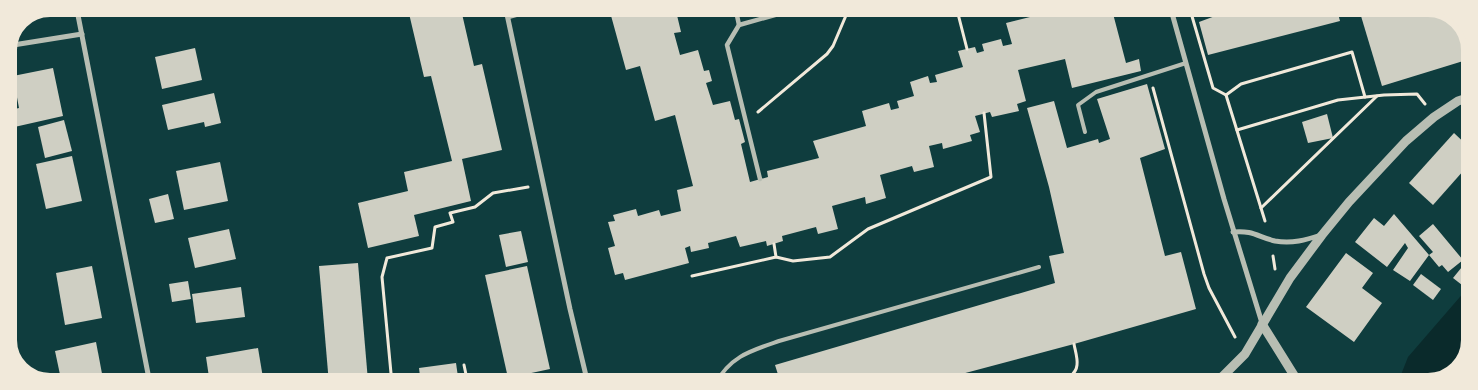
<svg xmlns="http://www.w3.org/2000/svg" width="1478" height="390" viewBox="0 0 1478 390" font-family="Rubik,sans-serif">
<rect width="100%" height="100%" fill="#0f3d3e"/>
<path fill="#0a2a2b" d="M1472 283V346H1469L1464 352 1452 377 1428 385H1397L1408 357Z"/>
<g fill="#cfcfc3">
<path d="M407 5H460L474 66 482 64 502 150 462 159 471 201 414 215 419 236 368 248 358 203 408 191 404 172 452 161 431 76 424 77Z"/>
<path d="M625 6H670L671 12 676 11 681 32 674 33 680 55 698 50 704 71 709 70 712 81 706 83 713 105 730 101 735 120 739 119 745 142 741 144 750 182 768 177 767 171 819 158 813 141 866 126 862 111 889 103 891 110 899 108 897 101 914 96 910 82 928 76 930 83 937 82 935 75 963 67 958 51 975 47 977 53 984 51 982 44 1001 39 1003 46 1012 44 1006 23 1034 16 1031 7 1054 6 1056 12 1077 6H1111L1126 63 1139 59 1141 71 1072 88 1065 59 1018 70 1026 101 1017 104 1019 111 992 117 990 112 975 116 980 132 970 135 972 141 943 149 942 143 929 146 934 167 914 172 912 166 880 175 886 198 866 204 865 197 832 206 838 229 818 234 816 227 782 236 783 241 767 246 766 241 740 247 736 236 708 243 709 248 691 252 690 246 685 248 689 263 625 280 623 273 615 275 608 248 615 246 608 222 615 221 613 215 636 209 638 216 659 210 661 216 681 211 677 190 693 186 675 115 655 121 640 66 626 70 610 12 625 8Z"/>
<path d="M1242 6H1336L1340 21 1208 55 1199 22Z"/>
<path d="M1358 6H1439L1462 21 1473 47V58L1382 86Z"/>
<path d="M195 48 202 80 162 89 155 57Z"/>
<path d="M53 68 63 116 10 128 6 111 19 108 13 76Z"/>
<path d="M1147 84 1165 149 1140 158 1165 256 1181 252 1196 309 1074 344 924 384H781L775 365 1055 283 1049 256 1064 253 1049 187 1027 108 1054 101 1067 148 1098 139 1099 143 1110 139 1097 99Z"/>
<path d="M214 93 221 123 205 127 204 122 168 130 162 105Z"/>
<path d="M1327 114 1333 138 1308 143 1302 122Z"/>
<path d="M64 120 72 151 45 158 38 127Z"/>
<path d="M1454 133 1472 150V161L1433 205 1409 183Z"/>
<path d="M72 156 82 201 46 209 36 164Z"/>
<path d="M220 162 228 201 184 210 176 171Z"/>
<path d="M168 194 174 219 155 223 149 199Z"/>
<path d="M1394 214 1429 255 1410 281 1393 270 1408 248 1405 243 1387 267 1355 242 1374 218 1384 226Z"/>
<path d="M1433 224 1463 260 1448 272 1442 265 1439 267 1429 255 1433 252 1419 236Z"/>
<path d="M229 229 236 259 195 268 188 238Z"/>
<path d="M521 231 528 262 506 267 499 235Z"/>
<path d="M1346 253 1373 273 1362 288 1382 303 1354 342 1306 307Z"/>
<path d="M1470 257 1472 258V272L1462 285 1453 278Z"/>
<path d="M358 263 368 381 329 384 319 266Z"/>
<path d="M92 266 102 318 65 325 56 273Z"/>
<path d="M527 266 550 369 508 378 485 275Z"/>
<path d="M1421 274 1441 289 1433 300 1413 285Z"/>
<path d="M188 281 191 299 172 302 169 284Z"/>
<path d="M241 287 245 317 196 323 192 294Z"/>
<path d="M96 342 104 384H62L55 351Z"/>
<path d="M258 348 264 384H210L206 357Z"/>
<path d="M456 363 459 384H421L419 368Z"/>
</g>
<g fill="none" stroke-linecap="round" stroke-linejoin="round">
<g stroke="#f1e9da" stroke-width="3">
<path d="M956 6 967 49"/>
<path d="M1189 6 1213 88 1226 95 1265 221"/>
<path d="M1153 88 1204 274 1209 288 1235 337"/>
<path d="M1226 95 1241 84 1352 52 1365 97"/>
<path d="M758 112 827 54 833 46 850 6"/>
<path d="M1237 130 1338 100 1384 95 1417 94 1425 104"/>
<path d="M1261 208 1377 96"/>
<path d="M1273 256 1275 269"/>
<path d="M776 257 793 261 830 257 868 229 991 177 984 113"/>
<path d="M692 276 776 257 774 244"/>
<path d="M464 365 468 384"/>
<path d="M392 384 382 277 387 258 432 248 435 227 453 222 450 213 475 207 493 193 528 187"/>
<path d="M1053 385C1062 382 1076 376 1077 365 1078 359 1075 350 1074 344"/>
</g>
<g stroke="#b8beb3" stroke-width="4">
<path d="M1085 132 1078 105 1096 92 1186 63"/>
<path d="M715 384C731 356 750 351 779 341L1039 267"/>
</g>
<g stroke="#b8beb3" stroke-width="4.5">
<path d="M735 6 739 25 727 45 760 179"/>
<path d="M508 17 549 6"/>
<path d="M739 25 807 6"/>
</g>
<g stroke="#b8beb3" stroke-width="5">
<path d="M76 5 150 384"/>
<path d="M505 5 570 309 588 384"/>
<path d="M1170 6 1224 199 1262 323"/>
<path d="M7 46 82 34"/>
<path d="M1233 232C1253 230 1258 237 1275 241 1292 244 1306 240 1321 235"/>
</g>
<g stroke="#b8beb3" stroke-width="9">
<path d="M1262 324 1300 385"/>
<path d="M1210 385 1223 376 1245 354 1290 278 1322 235 1349 202 1406 141 1434 117 1458 101 1473 96"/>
</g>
</g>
<path d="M0 0H1478V390H0ZM50 14H1428A36 36 0 0 1 1464 50V340A36 36 0 0 1 1428 376H50A36 36 0 0 1 14 340V50A36 36 0 0 1 50 14Z" fill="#f1e9da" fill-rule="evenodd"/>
<path fill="none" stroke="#f1e9da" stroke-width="6" d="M50 14H1428A36 36 0 0 1 1464 50V340A36 36 0 0 1 1428 376H50A36 36 0 0 1 14 340V50A36 36 0 0 1 50 14Z"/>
</svg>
